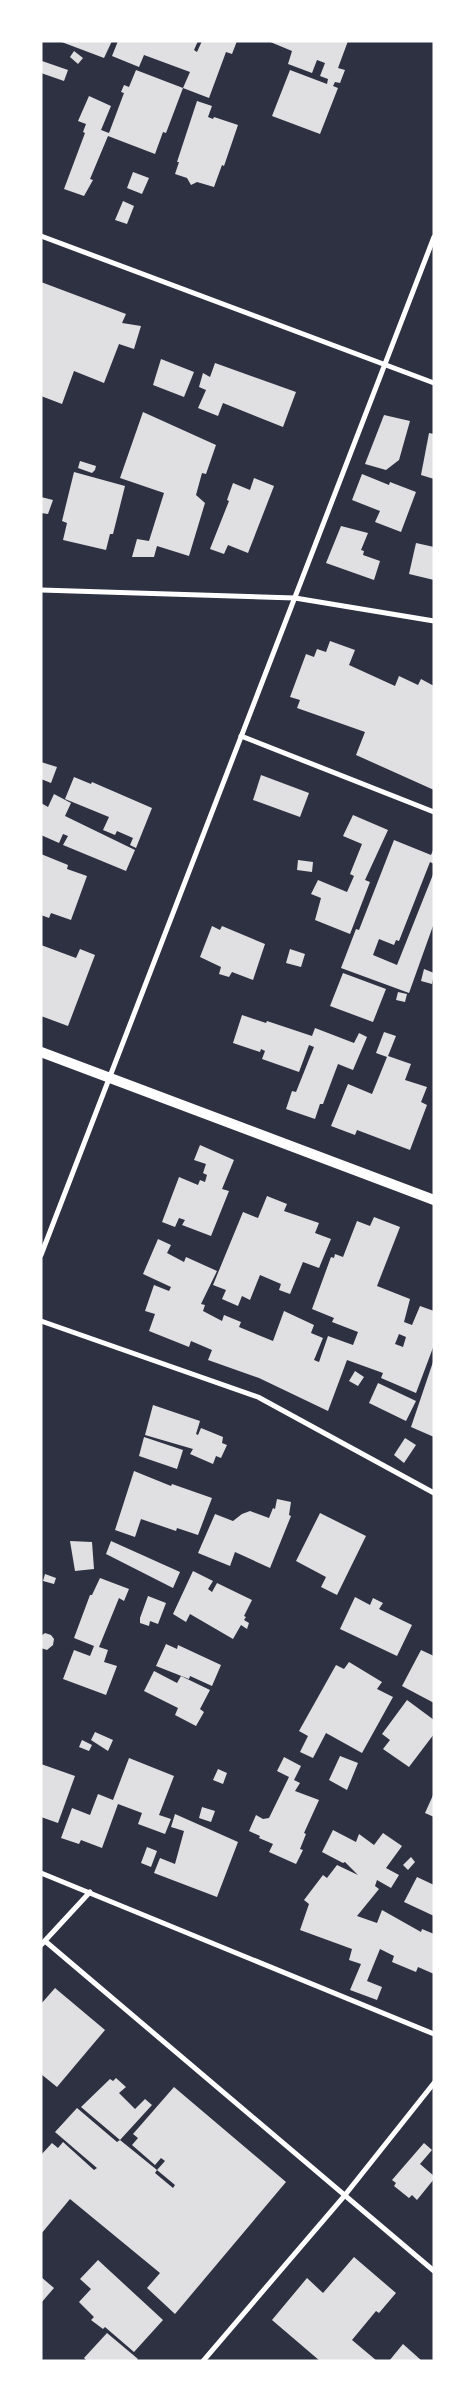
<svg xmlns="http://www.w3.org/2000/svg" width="475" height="2402" viewBox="0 0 475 2402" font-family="'IBM Plex Sans',sans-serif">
<rect width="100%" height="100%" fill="#2d3142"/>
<g fill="#e0e0e3" fill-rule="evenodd">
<path d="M59 41H112L104 58Z"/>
<path d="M118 41H198L194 50 197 52 202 41H237L232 54 226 52 209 98 183 88 166 133 163 132 155 154 108 136 90 179 93 180 84 196 64 189 85 133 83 132 86 124 78 121 89 96 111 106 101 130 109 133 124 93 121 92 124 85 129 87 136 70 183 88 190 72 144 55 139 67 112 56Z"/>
<path d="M268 41H348L338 68 345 70 340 83 335 82 333 86 338 88 320 134 272 116 290 70 327 84 328 79 320 76 325 63 317 60 312 73 288 64 292 51Z"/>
<path d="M74 51 83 58 78 64 70 57Z"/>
<path d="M42 61 68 70 64 81 41 73Z"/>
<path d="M197 101 212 106 208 117 213 119 214 117 238 125 224 166 222 165 214 187 197 182 191 185 187 178 175 174 179 162H177Z"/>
<path d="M133 172 149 178 142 194 127 188Z"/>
<path d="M123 201 134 206 127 224 115 220Z"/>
<path d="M41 282 126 314 122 323 141 326 134 349 119 344 104 383 74 371 62 404 41 396Z"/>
<path d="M161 359 194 372 184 397 153 385Z"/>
<path d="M215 363 296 392 283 427 223 403 218 416 198 408 206 390 199 387 203 373 210 377Z"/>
<path d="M143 412 216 445 206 474 202 473 196 495 205 503 189 556 157 546 154 557H132L137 539 149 541 164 493 120 478Z"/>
<path d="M384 415 410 421 399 460 386 470 365 464Z"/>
<path d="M429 433 434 434V479L421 475Z"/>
<path d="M80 461 96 466 95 470 92 473 78 468Z"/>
<path d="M74 472 125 486 113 534H110L106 550 63 540 67 523 62 521Z"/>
<path d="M362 474 389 485 390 482 416 492 401 532 375 522 380 511 352 500Z"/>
<path d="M254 478 274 486 248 553 228 545 224 554 210 549 229 501 227 500 233 483 250 490Z"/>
<path d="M41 497 53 500 48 514 41 513Z"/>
<path d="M341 526 368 533 361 550 364 551 363 555 380 561 374 580 326 563Z"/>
<path d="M416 543 434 547V580L409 574Z"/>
<path d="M330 641 355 650 349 665 395 686 399 676 418 685 421 679 434 686V790L356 755 365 732 297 708 300 700 290 697 306 654 314 657 317 649 326 652Z"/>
<path d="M41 762 57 767 51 783 41 779Z"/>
<path d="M261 775 309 793 300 817 253 800Z"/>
<path d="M74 777 91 784 92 782 152 808 136 848 130 845 133 838 117 831 115 835 103 830 109 817 65 799Z"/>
<path d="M54 794 71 803 65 816 135 850 126 871 63 845 68 836 63 834 59 843 41 835V803L48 807Z"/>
<path d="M353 815 388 830 365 880 370 882 350 934 315 920 321 898 311 894 318 880 347 892 354 876 350 874 362 844 343 836Z"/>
<path d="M394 840 431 855 434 848V864L430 862 399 941 396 940 394 945 379 939 373 955 397 965 434 872V923L409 993 341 968 356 929 359 930Z"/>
<path d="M41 854 68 865 67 869 87 876 71 920 51 913 49 918 41 915Z"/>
<path d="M298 860 313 862 312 872 297 870Z"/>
<path d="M212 926 220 930 222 926 265 944 253 980 232 972 229 977 219 974 221 967 200 957Z"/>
<path d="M41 945 76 958 80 949 95 955 68 1026 41 1016Z"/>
<path d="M290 949 305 954 301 967 286 963Z"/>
<path d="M424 969 434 973 432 984 421 981Z"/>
<path d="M343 973 386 989 373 1022 330 1006Z"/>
<path d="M398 992 407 994 405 1002 396 1000Z"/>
<path d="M242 1015 266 1023 267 1021 312 1036 315 1028 354 1043 359 1033 367 1037 353 1070 338 1064 323 1104H320L315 1119 286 1109 292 1091 296 1092 314 1047 309 1045 299 1072 262 1059 265 1051 261 1049 260 1052 233 1043Z"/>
<path d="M384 1032 396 1036 388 1056 411 1064 405 1080 427 1087 421 1102 427 1105 410 1150 357 1130 355 1135 331 1126 348 1084 372 1094 387 1057 376 1053Z"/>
<path d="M200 1145 234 1160 222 1189 229 1191 211 1236 182 1225 185 1220 179 1218 175 1227 162 1222 179 1177 198 1185 200 1180 205 1182 207 1175 203 1173 206 1164 194 1160Z"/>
<path d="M267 1196 287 1204 284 1211 319 1223 315 1233 331 1239 319 1268 303 1262 290 1294 279 1290 281 1284 260 1275 250 1300 242 1296 238 1306 222 1299 226 1290 213 1285 243 1212 258 1218Z"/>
<path d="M374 1217 400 1227 377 1286 410 1299 404 1322 412 1325 420 1306 434 1311V1345L416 1393 381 1378 383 1373 347 1360 328 1411 259 1378 208 1360 212 1350 191 1341 189 1347 149 1331 155 1314 145 1311 154 1285 169 1291 171 1287 143 1274 158 1239 171 1245 167 1253 184 1262 186 1257 217 1271 201 1304 205 1305 203 1311 222 1321 224 1315 241 1322 239 1327 273 1341 284 1311 314 1325 311 1333 323 1338 314 1360 319 1362 328 1336 353 1345 358 1332 332 1322 334 1318 312 1309 331 1257 334 1258 335 1254 343 1257 357 1221 370 1226ZM399 1334 406 1337 403 1347 395 1344Z"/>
<path d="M434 1359V1437L411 1427Z"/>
<path d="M355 1371 364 1377 358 1386 349 1381Z"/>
<path d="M378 1383 416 1401 406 1421 369 1403Z"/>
<path d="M153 1405 200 1421 196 1434 198 1435 201 1428 223 1437 222 1443 227 1445 221 1458 216 1456 213 1464 190 1454 193 1449 145 1435Z"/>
<path d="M144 1437 183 1450 177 1469 139 1456Z"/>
<path d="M405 1438 416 1445 404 1463 394 1455Z"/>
<path d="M134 1471 171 1486 172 1484 212 1498 198 1535 177 1528 176 1531 141 1519 135 1537 115 1530Z"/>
<path d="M277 1499 291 1502 289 1515 291 1516 270 1568 235 1552 230 1566 198 1553 215 1514 233 1521 242 1514 250 1511 269 1518 273 1508 275 1509Z"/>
<path d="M320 1513 366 1536 337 1595 321 1587 326 1577 296 1561Z"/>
<path d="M70 1541 92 1542 94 1569 75 1571Z"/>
<path d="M111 1541 180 1572 173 1588 106 1554Z"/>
<path d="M193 1571 213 1581 208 1589 212 1592 217 1583 252 1600 244 1616 246 1617 244 1620 249 1623 247 1629 241 1625 233 1639 190 1614 186 1622 173 1614Z"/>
<path d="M45 1574 56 1578 54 1584 43 1581Z"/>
<path d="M100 1578 129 1589 124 1601 119 1598 99 1647 108 1650 104 1662 117 1666 106 1695 63 1679 74 1650 90 1656 94 1646 74 1638 90 1595H92Z"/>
<path d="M148 1596 166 1603 158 1624 150 1621 149 1626 140 1623V1618Z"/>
<path d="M355 1597 370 1605 373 1598 383 1603 379 1609 412 1625 397 1656 340 1629Z"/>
<path d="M45 1633 51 1635 54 1639 53 1645 47 1650 41 1648V1636Z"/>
<path d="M166 1644 177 1649 178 1645 221 1665 212 1686 190 1676 189 1679 156 1666Z"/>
<path d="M421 1650 434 1656V1703L402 1686Z"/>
<path d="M349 1662 382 1682 377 1689 393 1697 362 1753 326 1733 313 1758 300 1752 308 1736 299 1731 336 1665 344 1669Z"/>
<path d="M154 1671 177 1683 181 1676 210 1690 200 1709 204 1712 196 1726 175 1715 178 1708 144 1691Z"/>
<path d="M407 1700 434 1720V1734L409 1767 383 1749 390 1740 382 1734Z"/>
<path d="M95 1732 113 1740 108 1751 91 1740Z"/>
<path d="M82 1740 92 1745 89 1751 79 1747Z"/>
<path d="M340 1756 358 1763 347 1790 329 1780Z"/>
<path d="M284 1757 301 1766 294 1780 300 1783 295 1791 319 1800 304 1833 306 1834 300 1849 303 1850 296 1864 269 1852 273 1844 259 1838 260 1836 249 1831 256 1815 263 1819 269 1818 289 1777 277 1771Z"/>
<path d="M129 1758 174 1776 159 1815 171 1819 165 1834 138 1824 142 1813 118 1804 102 1848 81 1840 79 1844 61 1838 72 1808 90 1815 98 1794 113 1800Z"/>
<path d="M41 1764 75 1776 58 1823 41 1817Z"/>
<path d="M218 1769 227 1773 223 1784 213 1780Z"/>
<path d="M434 1793V1817L425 1813Z"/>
<path d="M202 1807 215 1811 211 1822 199 1818Z"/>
<path d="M175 1814 238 1842 217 1897 154 1873 160 1858 175 1864 184 1831 171 1827Z"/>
<path d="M333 1830 356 1842 359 1834 374 1845 383 1833 402 1846 386 1868 399 1875 391 1888 377 1880 375 1886 379 1889 357 1916 377 1923 382 1910 421 1932 422 1929 434 1934V1974L418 1967 416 1972 392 1962 394 1956 380 1949 367 1981 382 1987 377 2000 350 1990 361 1964 349 1960 352 1949 300 1930 309 1904 304 1900 323 1875 327 1878 337 1865 358 1875 345 1862 343 1863 322 1852Z"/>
<path d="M147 1847 157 1851 151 1867 141 1863Z"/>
<path d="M411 1857 415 1862 408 1870 403 1865Z"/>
<path d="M417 1877 434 1885V1916L404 1902Z"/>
<path d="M55 1988 105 2030 57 2087 41 2074V2004Z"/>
<path d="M116 2078 126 2087 119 2093 135 2109 145 2099 152 2105 120 2140 81 2107 110 2079 113 2081Z"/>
<path d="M174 2087 286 2182 175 2314 147 2288 160 2273 70 2199 41 2234V2155L52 2143 58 2148 63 2142 94 2170 97 2168 55 2132 77 2108 117 2142 120 2140 157 2170 155 2173 173 2188 175 2185 157 2170 165 2161 161 2158 155 2165 132 2145 138 2138 133 2134Z"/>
<path d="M424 2143 432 2150 420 2164 434 2176V2179L417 2200 412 2195 409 2198 394 2186 396 2183 392 2180Z"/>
<path d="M354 2257 396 2293 379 2313 376 2311 352 2340 377 2361H320L272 2320 307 2278 323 2293Z"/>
<path d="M98 2260 163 2320 134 2352 105 2327 103 2329 91 2320 94 2317 79 2302 91 2289 80 2279Z"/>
<path d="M41 2277 54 2288 41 2303Z"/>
<path d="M107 2333 138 2359 136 2361H87L84 2358Z"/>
<path d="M403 2344 422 2361H389Z"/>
</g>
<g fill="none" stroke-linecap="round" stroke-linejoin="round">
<g stroke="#fff" stroke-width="5">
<path d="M41 236 434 383"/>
<path d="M41 590 295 598 434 621"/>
<path d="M241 736 434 812"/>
<path d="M41 1255 434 237"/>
<path d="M41 1321 258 1397 434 1493"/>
<path d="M41 1873 434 2034"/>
<path d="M45 1941 434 2271"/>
<path d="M41 1945 90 1892"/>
<path d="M203 2361 345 2195 434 2083"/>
</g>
<path stroke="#fff" stroke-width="10" d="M41 1052 434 1200"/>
</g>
<rect width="475" height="2402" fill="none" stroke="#ffffff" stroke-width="85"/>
</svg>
